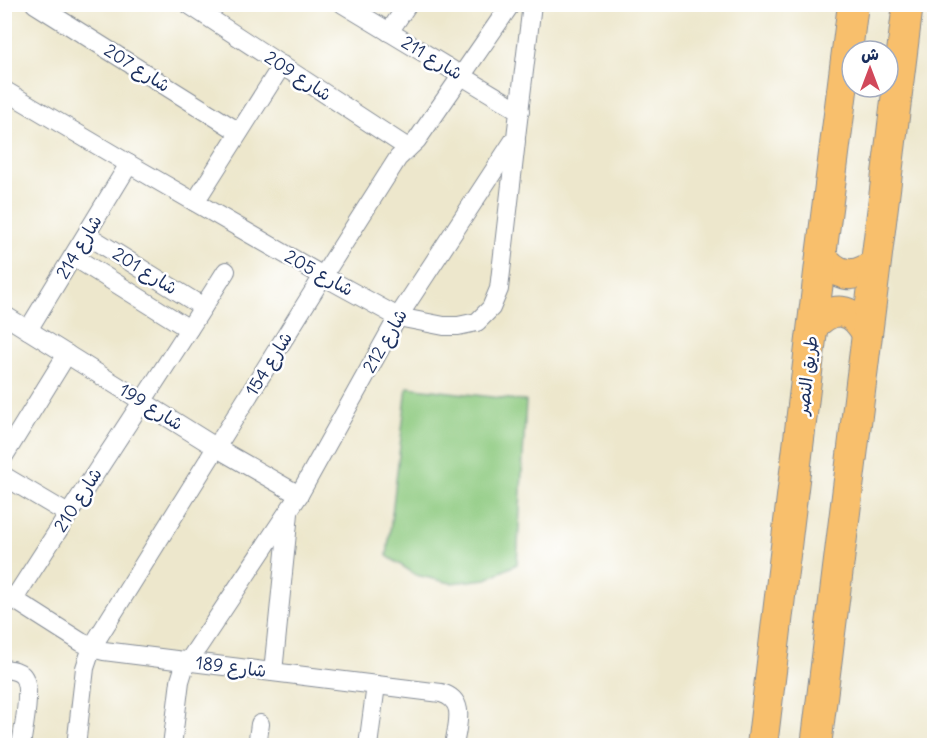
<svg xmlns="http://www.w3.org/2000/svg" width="939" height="750" viewBox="0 0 939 750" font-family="Delius,'Playpen Sans Arabic',sans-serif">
<rect width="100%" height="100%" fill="#fff"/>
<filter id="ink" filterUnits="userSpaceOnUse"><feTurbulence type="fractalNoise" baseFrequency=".0167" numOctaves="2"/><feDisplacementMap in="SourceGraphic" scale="12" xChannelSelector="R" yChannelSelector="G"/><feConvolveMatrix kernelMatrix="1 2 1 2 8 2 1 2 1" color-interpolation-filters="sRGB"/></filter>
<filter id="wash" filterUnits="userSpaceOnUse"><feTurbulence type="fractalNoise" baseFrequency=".008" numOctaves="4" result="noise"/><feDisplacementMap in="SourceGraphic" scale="24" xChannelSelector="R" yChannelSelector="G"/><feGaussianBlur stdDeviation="1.35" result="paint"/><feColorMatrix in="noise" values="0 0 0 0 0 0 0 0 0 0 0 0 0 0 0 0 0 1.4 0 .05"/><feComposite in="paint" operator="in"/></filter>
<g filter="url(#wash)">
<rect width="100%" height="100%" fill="#ede7cc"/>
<path fill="#8eca80" stroke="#547c6f" stroke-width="1.5" d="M407 387 526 401 517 564 486 579 451 583 416 575 387 556Z"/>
</g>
<g filter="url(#ink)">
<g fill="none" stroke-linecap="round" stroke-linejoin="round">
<defs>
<g id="minor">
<path d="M35 4 239 132"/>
<path d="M188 4 408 148"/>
<path d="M343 4 520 111"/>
<path d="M389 32 408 4"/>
<path d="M4 90 129 164 323 276 398 317 444 326H458L477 322 491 308 499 289 516 141"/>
<path d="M195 202 282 65"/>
<path d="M87 235 203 307"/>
<path d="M74 257 189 329"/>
<path d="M4 315 217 448 299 495"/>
<path d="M28 330 129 164"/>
<path d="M4 456 67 354"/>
<path d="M4 476 68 514"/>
<path d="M4 593 81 642 96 649 104 651 441 693C467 700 457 725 454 746"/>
<path d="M14 599C84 489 157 381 226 271"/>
<path d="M4 669C11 670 17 670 22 675 33 686 23 730 21 746"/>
<path d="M273 672 289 513"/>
<path d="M76 746 85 668 92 647 323 276 398 158 417 140 511 4"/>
<path d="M172 746 180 681 184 668 299 495 398 317 516 137 532 4"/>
<path d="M257 746 260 724"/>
<path d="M368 746 376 685"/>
</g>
<g id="trunk">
<path d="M821 256C837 277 854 280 875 264"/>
<path d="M813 326C833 305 852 307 866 332"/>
<path d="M762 746 821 256 853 4"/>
<path d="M816 746 908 4"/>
</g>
</defs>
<use href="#minor" stroke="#848b95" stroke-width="20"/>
<use href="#trunk" stroke="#848b95" stroke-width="32"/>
<use href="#minor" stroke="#fff" stroke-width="18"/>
<use href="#trunk" stroke="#f8bf6c" stroke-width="30"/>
</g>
</g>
<g text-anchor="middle" stroke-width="5" stroke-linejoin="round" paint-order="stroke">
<g font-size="18" fill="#1b2f5e" stroke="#fff">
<text transform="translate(432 58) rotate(31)" y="6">شارع 211</text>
<text transform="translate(137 68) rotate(32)" y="6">شارع 207</text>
<text transform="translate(298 76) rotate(33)" y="6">شارع 209</text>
<text transform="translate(79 247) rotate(-59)" y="6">شارع 214</text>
<text transform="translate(145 271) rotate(32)" y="6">شارع 201</text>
<text transform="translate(319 273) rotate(29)" y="6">شارع 205</text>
<text transform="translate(385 341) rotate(-60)" y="6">شارع 212</text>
<text transform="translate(269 364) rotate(-58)" y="6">شارع 154</text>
<text transform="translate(807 375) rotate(-83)" y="6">طريق النصر</text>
<text transform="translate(151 407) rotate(32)" y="6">شارع 199</text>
<text transform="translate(78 500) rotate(-57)" y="6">شارع 210</text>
<text transform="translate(231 667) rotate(7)" y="6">شارع 189</text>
</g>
</g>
<rect width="939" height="750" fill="none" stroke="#fff" stroke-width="24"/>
<g transform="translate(870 69)"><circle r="28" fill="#ffffff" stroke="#a4acbf" stroke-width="1.5"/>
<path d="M0-4.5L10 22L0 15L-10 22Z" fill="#d1495b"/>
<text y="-9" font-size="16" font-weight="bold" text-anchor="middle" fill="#1b2f5e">ش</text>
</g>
</svg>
